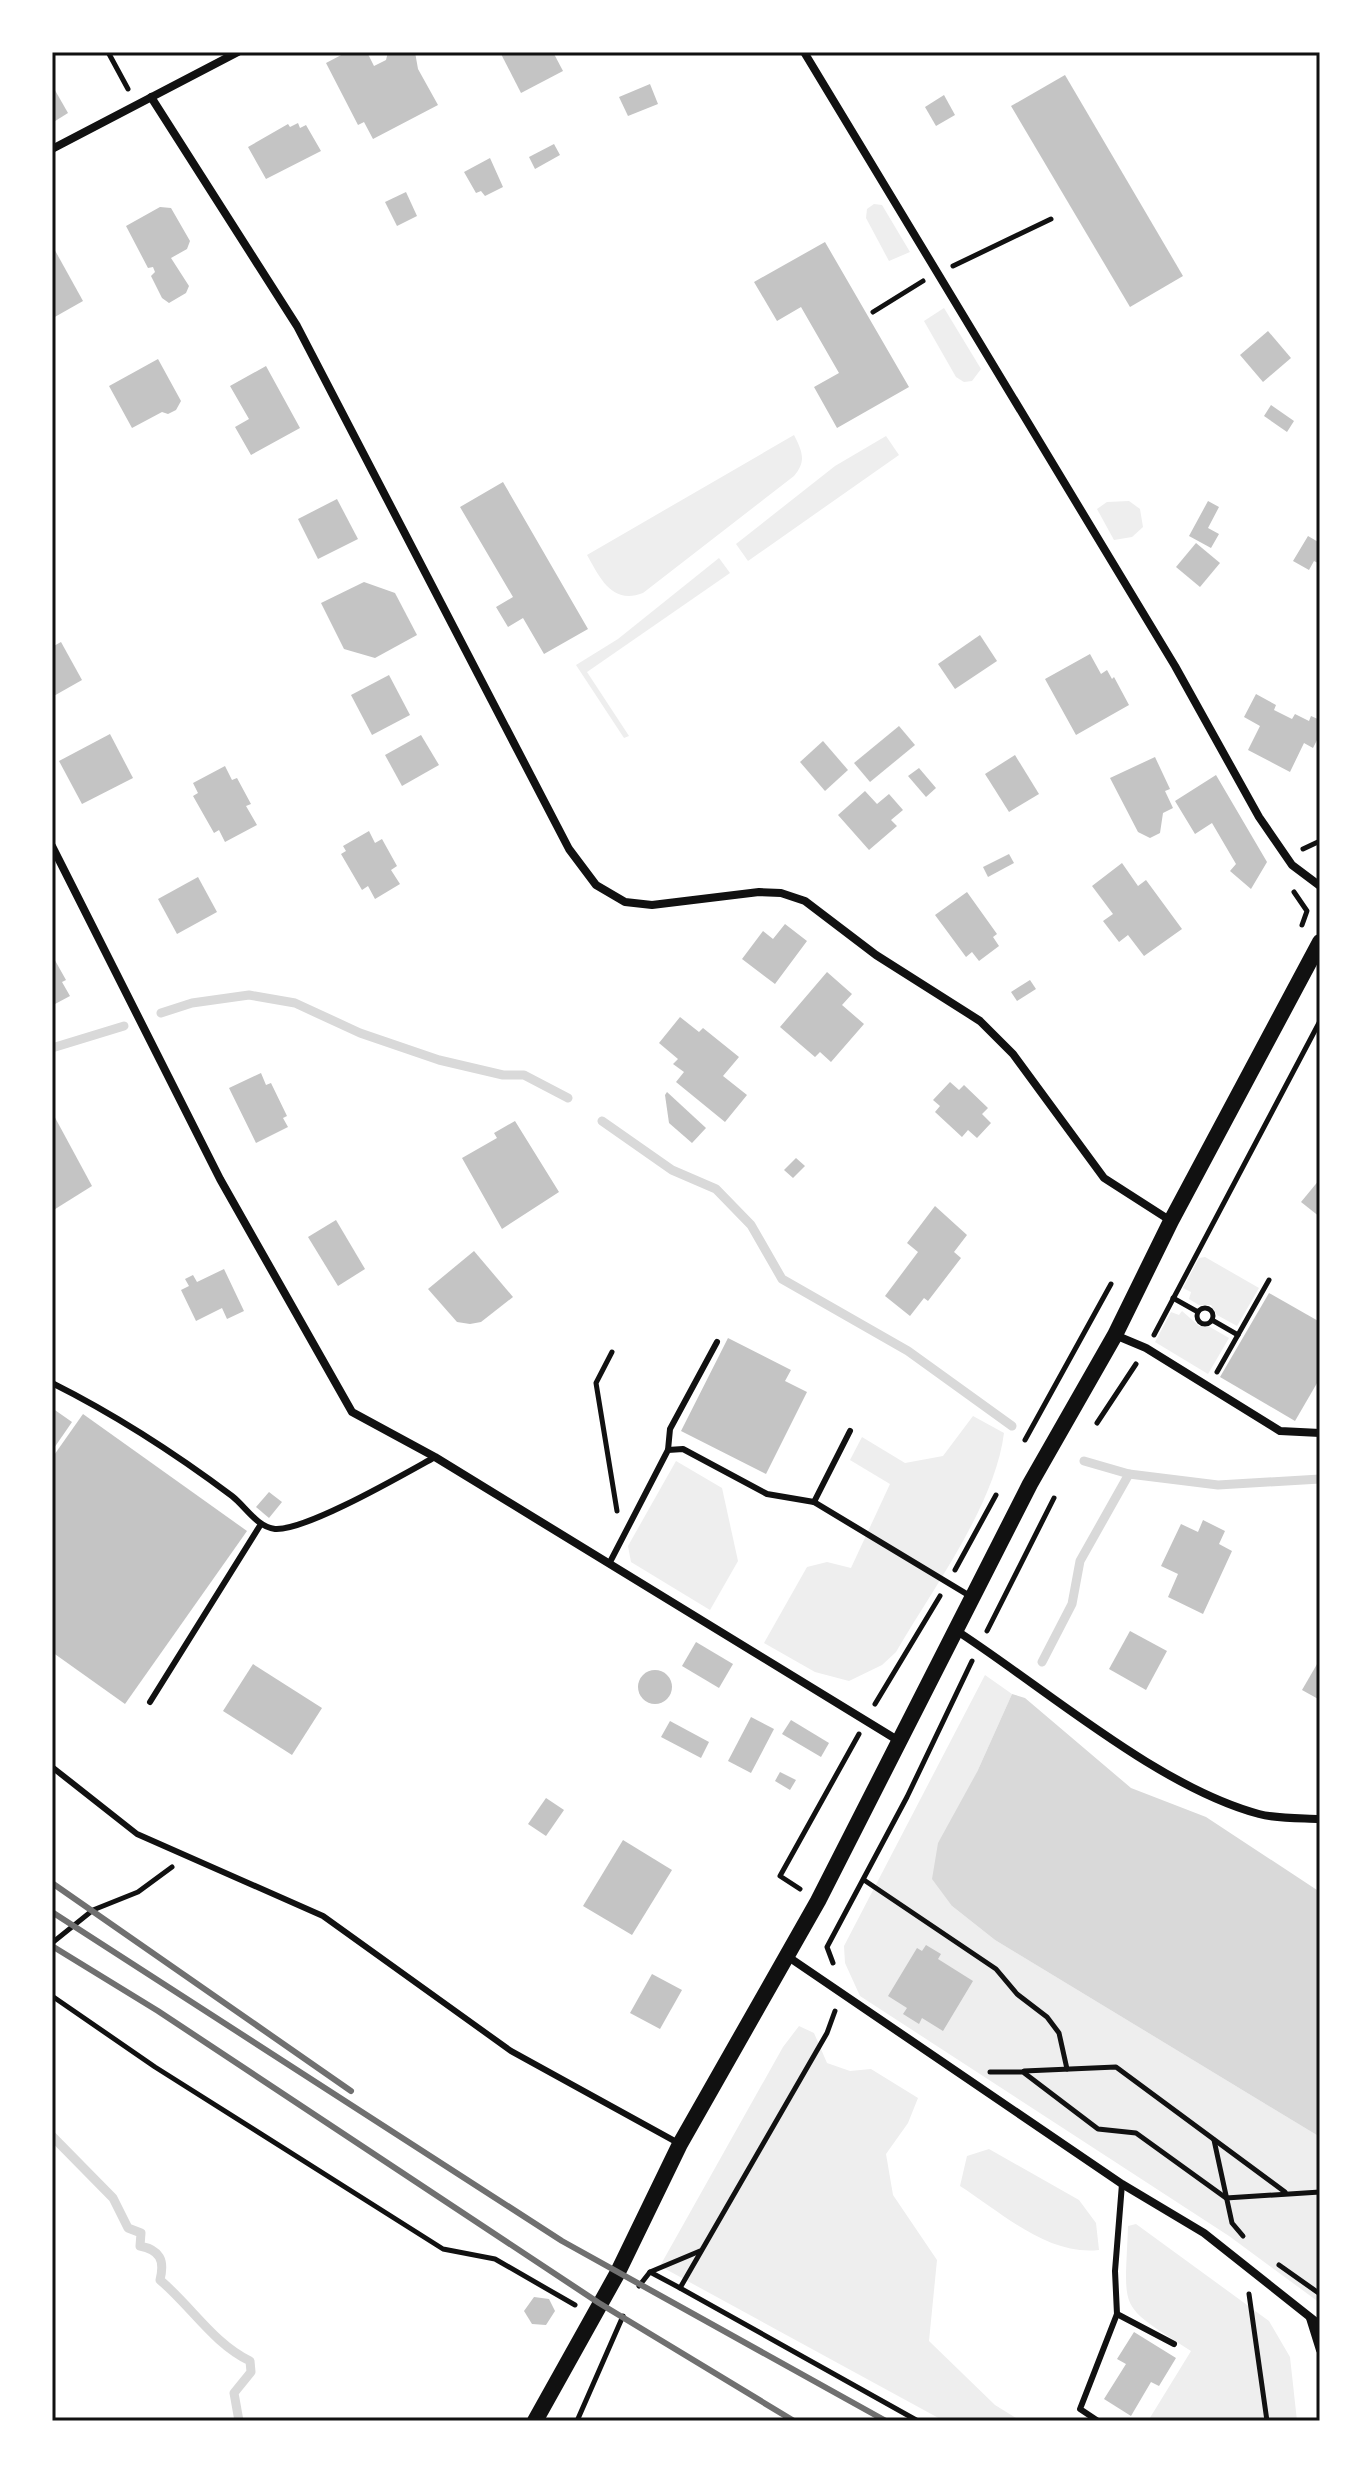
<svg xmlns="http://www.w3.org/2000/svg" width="1372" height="2473" viewBox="0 0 1372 2473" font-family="Helvetica,sans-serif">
<rect width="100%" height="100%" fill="#fff"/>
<g fill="#eee">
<path d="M874 204 882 205 910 252 889 261 866 218 867 209Z"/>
<path d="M944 308 981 369 972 381 964 382 956 377 924 321Z"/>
<path d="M794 435C802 451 807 461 794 476L643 593C612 605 600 578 587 555Z"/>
<path d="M886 436 899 455 748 561 736 544 835 466Z"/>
<path d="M1129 501 1140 509 1143 527 1132 537 1114 540 1097 509 1107 502Z"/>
<path d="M719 558 730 573 587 672 629 736 624 738 576 665 618 639Z"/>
<path d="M1205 1257 1259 1288 1237 1326 1217 1315 1211 1305H1199L1189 1299 1191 1292 1183 1288 1199 1258Z"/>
<path d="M1182 1311 1199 1326 1210 1327 1229 1338 1208 1374 1155 1342 1171 1312 1179 1315Z"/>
<path d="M973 1416 1004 1433C995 1505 933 1588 896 1652L882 1665 849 1681 815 1672 764 1643 807 1567 827 1562 851 1568 890 1484 850 1460 862 1437 905 1463 943 1456Z"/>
<path d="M676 1461 722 1488 738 1561 710 1610 631 1562 628 1546Z"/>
<path d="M985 1675 1012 1694 977 1772 952 1906 995 1940 1320 2137V2303L1229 2236 860 1996 845 1963 844 1946Z"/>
<path d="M799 2026 814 2033 827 2063 850 2071 871 2069 918 2098 908 2123 886 2154 893 2195 937 2260 929 2341 995 2405 1021 2421H944L660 2266 783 2047Z"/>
<path d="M989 2149 1079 2200 1096 2223 1099 2250C1048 2256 1002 2213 960 2186L967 2156Z"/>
<path d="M1136 2224 1269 2321 1290 2357 1297 2421H1148L1191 2351C1116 2303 1125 2313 1128 2226Z"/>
</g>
<path fill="#d9d9d9" d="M1012 1694 1025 1698 1131 1788 1206 1817 1320 1892V2137L995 1940 952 1906 932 1879 938 1843 977 1772Z"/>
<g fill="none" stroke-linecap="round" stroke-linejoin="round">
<g stroke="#d9d9d9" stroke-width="9">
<path d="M161 1013 192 1003 249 995 295 1003 360 1033 439 1060 503 1075H524L568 1098"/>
<path d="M52 1048 124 1026"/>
<path d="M602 1121 672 1170 716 1189 751 1225 782 1279 908 1351 1012 1426"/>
<path d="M1084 1461 1129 1474 1218 1485 1320 1479"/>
<path d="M1042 1662 1072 1604 1080 1561 1129 1474"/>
<path d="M52 2136 113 2198 128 2228 141 2233 140 2246C160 2250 165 2260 160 2280 192 2307 213 2343 250 2361L251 2372 234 2393 239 2421"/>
</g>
</g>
<g fill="#c4c4c4">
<path d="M347 52H367L374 66 386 60 388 52H415L418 69 438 105 373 139 364 122 358 125 326 63Z"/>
<path d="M500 52H553L563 71 521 93Z"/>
<path d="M1065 75 1183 276 1130 307 1011 106Z"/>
<path d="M650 84 658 104 628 116 619 97Z"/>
<path d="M52 85 68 113 52 123Z"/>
<path d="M944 95 955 115 936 126 925 107Z"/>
<path d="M298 123 300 128 306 125 321 151 266 179 248 147 288 124 290 127Z"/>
<path d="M554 144 560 155 535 169 529 157Z"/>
<path d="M490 158 503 187 485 196 481 191 476 193 464 172Z"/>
<path d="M406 192 417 216 397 226 385 202Z"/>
<path d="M160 207 171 208 190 241 187 249 171 258 189 286 186 293 169 303 162 298 151 276 155 272 153 267 148 268 126 226Z"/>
<path d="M825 242 909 387 837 428 814 387 839 373 801 307 777 321 754 282Z"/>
<path d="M52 245 83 301 53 318 52 316Z"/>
<path d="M1268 331 1291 358 1263 382 1240 355Z"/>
<path d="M158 359 181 401 176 410 168 414 162 412 132 428 109 386Z"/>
<path d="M266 366 300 428 251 455 235 427 249 419 230 386Z"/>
<path d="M1271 405 1294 421 1287 432 1264 416Z"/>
<path d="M503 482 588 629 544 654 523 618 508 627 496 607 513 597 460 507Z"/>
<path d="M337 499 358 539 318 559 298 519Z"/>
<path d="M1208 501 1219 507 1208 528 1219 534 1211 548 1189 536Z"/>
<path d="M1308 536 1320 543V564L1314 561 1309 570 1293 561Z"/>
<path d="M1196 543 1220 563 1200 587 1176 567Z"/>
<path d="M364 582 395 593 417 635 375 658 344 649 321 603Z"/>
<path d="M980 635 997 661 955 689 938 664Z"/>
<path d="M61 642 82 680 52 697V647Z"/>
<path d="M1090 654 1101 674 1107 670 1112 679 1114 677 1129 705 1076 735 1045 679Z"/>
<path d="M389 675 410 715 372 735 351 695Z"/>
<path d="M1256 694 1276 705 1274 710 1292 719 1295 714 1309 721 1311 716 1320 720V734L1313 748 1304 743 1290 772 1248 750 1260 726 1244 717Z"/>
<path d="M899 726 915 745 870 782 854 763Z"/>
<path d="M110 734 133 778 82 804 59 761Z"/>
<path d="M421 735 439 765 402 786 385 755Z"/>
<path d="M823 741 848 770 825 791 800 762Z"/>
<path d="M1015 755 1039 794 1009 812 985 774Z"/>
<path d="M1155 757 1170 789 1165 791 1173 808 1163 813 1160 833 1150 838 1138 832 1110 778Z"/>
<path d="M225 766 232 780 237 778 251 804 246 806 257 825 225 842 219 830 214 833 193 796 198 793 193 783Z"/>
<path d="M919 768 936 788 926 797 908 776Z"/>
<path d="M1216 775 1267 862 1251 889 1230 871 1236 864 1212 823 1195 834 1175 801Z"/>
<path d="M865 791 877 804 889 794 903 810 891 820 897 826 869 850 838 815Z"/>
<path d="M369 831 375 843 382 839 397 866 391 870 400 884 375 899 368 886 362 890 341 854 346 851 343 846Z"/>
<path d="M1009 854 1014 863 988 877 983 867Z"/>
<path d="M1122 863 1138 886 1146 880 1182 929 1144 956 1128 935 1119 942 1103 921 1113 914 1092 886Z"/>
<path d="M198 877 217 912 177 934 158 899Z"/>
<path d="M967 892 997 934 993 937 999 946 979 961 972 952 966 957 935 915Z"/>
<path d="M785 924 807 941 775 984 742 959 763 931 773 939Z"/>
<path d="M52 955 66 980 62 982 70 996 55 1004 52 998Z"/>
<path d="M827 972 852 994 842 1005 864 1024 831 1062 820 1052 815 1057 780 1027Z"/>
<path d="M1030 980 1036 989 1017 1001 1011 992Z"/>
<path d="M680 1017 699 1032 703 1028 739 1057 723 1076 747 1095 725 1122 676 1082 684 1072 673 1064 678 1059 659 1043Z"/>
<path d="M261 1073 266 1085 271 1083 287 1116 283 1118 288 1127 256 1143 229 1088Z"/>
<path d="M950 1082 959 1090 964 1085 988 1108 982 1114 991 1123 977 1138 968 1130 962 1137 935 1112 940 1106 933 1100Z"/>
<path d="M667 1092 706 1128 692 1143 669 1123 665 1095Z"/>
<path d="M52 1112 92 1186 52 1211Z"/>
<path d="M515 1121 559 1192 502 1229 462 1158 497 1138 494 1133Z"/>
<path d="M796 1158 805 1166 793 1178 784 1170Z"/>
<path d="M1320 1179V1217L1301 1202Z"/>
<path d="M935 1206 967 1235 954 1252 961 1258 928 1301 924 1298 910 1316 885 1296 918 1252 907 1243Z"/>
<path d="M336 1220 365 1269 338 1286 308 1237Z"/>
<path d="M474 1251 513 1297 481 1322 470 1324 457 1322 428 1289Z"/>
<path d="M224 1269 244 1311 227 1319 222 1308 196 1321 181 1290 189 1286 185 1279 193 1275 197 1282Z"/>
<path d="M1269 1293 1320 1322V1378L1295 1421 1220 1377Z"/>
<path d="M728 1338 791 1370 785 1381 807 1392 766 1474 681 1431Z"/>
<path d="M52 1408 72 1422 52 1451Z"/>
<path d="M83 1414 247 1531 125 1704 52 1652V1458Z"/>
<path d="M269 1492 282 1502 269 1518 256 1507Z"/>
<path d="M1203 1520 1225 1531 1219 1544 1232 1551 1203 1614 1168 1597 1178 1574 1161 1566 1181 1524 1198 1532Z"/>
<path d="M1130 1631 1167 1651 1146 1690 1109 1669Z"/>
<path d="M696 1642 733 1664 719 1688 682 1666Z"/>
<path d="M1320 1659V1700L1302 1690Z"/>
<path d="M253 1664 322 1708 292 1755 223 1711Z"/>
<circle cx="655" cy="1687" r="17"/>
<path d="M751 1717 774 1729 751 1773 728 1761Z"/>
<path d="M791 1720 829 1743 821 1757 782 1734Z"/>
<path d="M670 1721 709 1742 701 1758 661 1737Z"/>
<path d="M780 1772 796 1780 790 1790 775 1781Z"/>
<path d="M546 1798 564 1810 546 1836 528 1824Z"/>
<path d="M623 1840 672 1870 632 1935 583 1906Z"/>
<path d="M926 1945 941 1954 938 1959 973 1981 943 2031 922 2018 919 2024 903 2014 907 2008 888 1996 917 1948 922 1951Z"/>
<path d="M652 1974 682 1990 660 2029 630 2013Z"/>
<path d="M534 2297 549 2299 555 2311 546 2325 532 2324 524 2311Z"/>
<path d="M1134 2332 1176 2358 1159 2386 1151 2382 1131 2416 1104 2399 1126 2364 1117 2359Z"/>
</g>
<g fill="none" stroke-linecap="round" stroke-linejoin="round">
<g stroke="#111" stroke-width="5">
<path d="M108 52 128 89"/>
<path d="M953 266 1051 219"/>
<path d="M873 312 923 281"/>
<path d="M1303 849 1320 841"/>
<path d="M1294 892 1307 911 1302 925"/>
<path d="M1173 1298 1198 1312"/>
<circle cx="1205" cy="1316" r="8"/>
<path d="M1212 1320 1238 1335"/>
<path d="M1154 1335 1320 1021"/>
<path d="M612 1352 596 1383 617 1511"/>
<path d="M1217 1372 1269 1280"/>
<path d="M1097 1423 1136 1364"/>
<path d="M1025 1440 1111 1284"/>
<path d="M955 1570 996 1495"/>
<path d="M987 1631 1054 1498"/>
<path d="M875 1704 940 1596"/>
<path d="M864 1880 996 1969 1017 1994 1047 2017 1059 2033 1067 2069"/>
<path d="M800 1889 780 1876 859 1734"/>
<path d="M52 1943 93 1910 138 1892 172 1867"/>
<path d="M833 1963 827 1947 907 1797 972 1661"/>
<path d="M52 1996 155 2067 443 2249 495 2259 575 2305"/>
<path d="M1024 2071 1116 2067 1285 2192"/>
<path d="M990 2072H1023L1098 2129 1136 2133 1226 2198 1320 2192"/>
<path d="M1214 2140 1232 2223 1243 2236"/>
<path d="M1279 2265 1320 2294"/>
<path d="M650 2272 700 2251"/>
<path d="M639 2286 650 2272 680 2288 827 2033 835 2011"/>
<path d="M680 2288 918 2421"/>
<path d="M1249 2294 1267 2421"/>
<path d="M577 2421 623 2316"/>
</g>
<g stroke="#111" stroke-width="6">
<path d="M52 1383C114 1414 176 1454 232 1496 245 1506 257 1527 275 1529 306 1531 404 1474 435 1457"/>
<path d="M668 1450 670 1429 717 1342"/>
<path d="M814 1502 850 1431"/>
<path d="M609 1564 668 1450 683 1449 767 1494 814 1502 970 1596"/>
<path d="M150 1702 261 1524"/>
<path d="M52 1767 137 1834 323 1916 511 2051 680 2144"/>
<path d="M1117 2314 1174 2344"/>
<path d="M1098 2421 1080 2409 1117 2314 1115 2271 1122 2184"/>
</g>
<g stroke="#111" stroke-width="8">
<path d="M804 52 1175 666 1259 817 1292 865 1320 886"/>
<path d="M151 97 297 326 569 849 596 885 625 902 652 905 759 892 781 893 805 901 876 955 980 1021 1013 1054 1104 1178 1171 1221"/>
<path d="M52 149 238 52"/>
<path d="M52 846 220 1179 352 1412 435 1457 899 1741"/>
<path d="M1115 1335 1146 1348 1280 1431 1320 1433"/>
<path d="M957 1631C1045 1688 1158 1787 1259 1814 1278 1819 1301 1818 1320 1819"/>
<path d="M787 1956 1122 2184 1204 2233 1320 2325"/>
<path d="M1310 2318 1320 2350"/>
</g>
<path stroke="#111" stroke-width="16" d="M535 2421 617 2274 680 2144 818 1901 1030 1484 1115 1335 1171 1221 1320 942"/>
<g stroke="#707070" stroke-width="6">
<path d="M52 1883 351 2091"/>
<path d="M52 1912 562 2241 886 2421"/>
<path d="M52 1946 158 2011 599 2303 794 2421"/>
</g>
</g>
<rect width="1372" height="2473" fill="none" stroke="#ffffff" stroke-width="108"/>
<rect x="54" y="54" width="1264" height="2365" fill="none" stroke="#111" stroke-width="3"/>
</svg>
